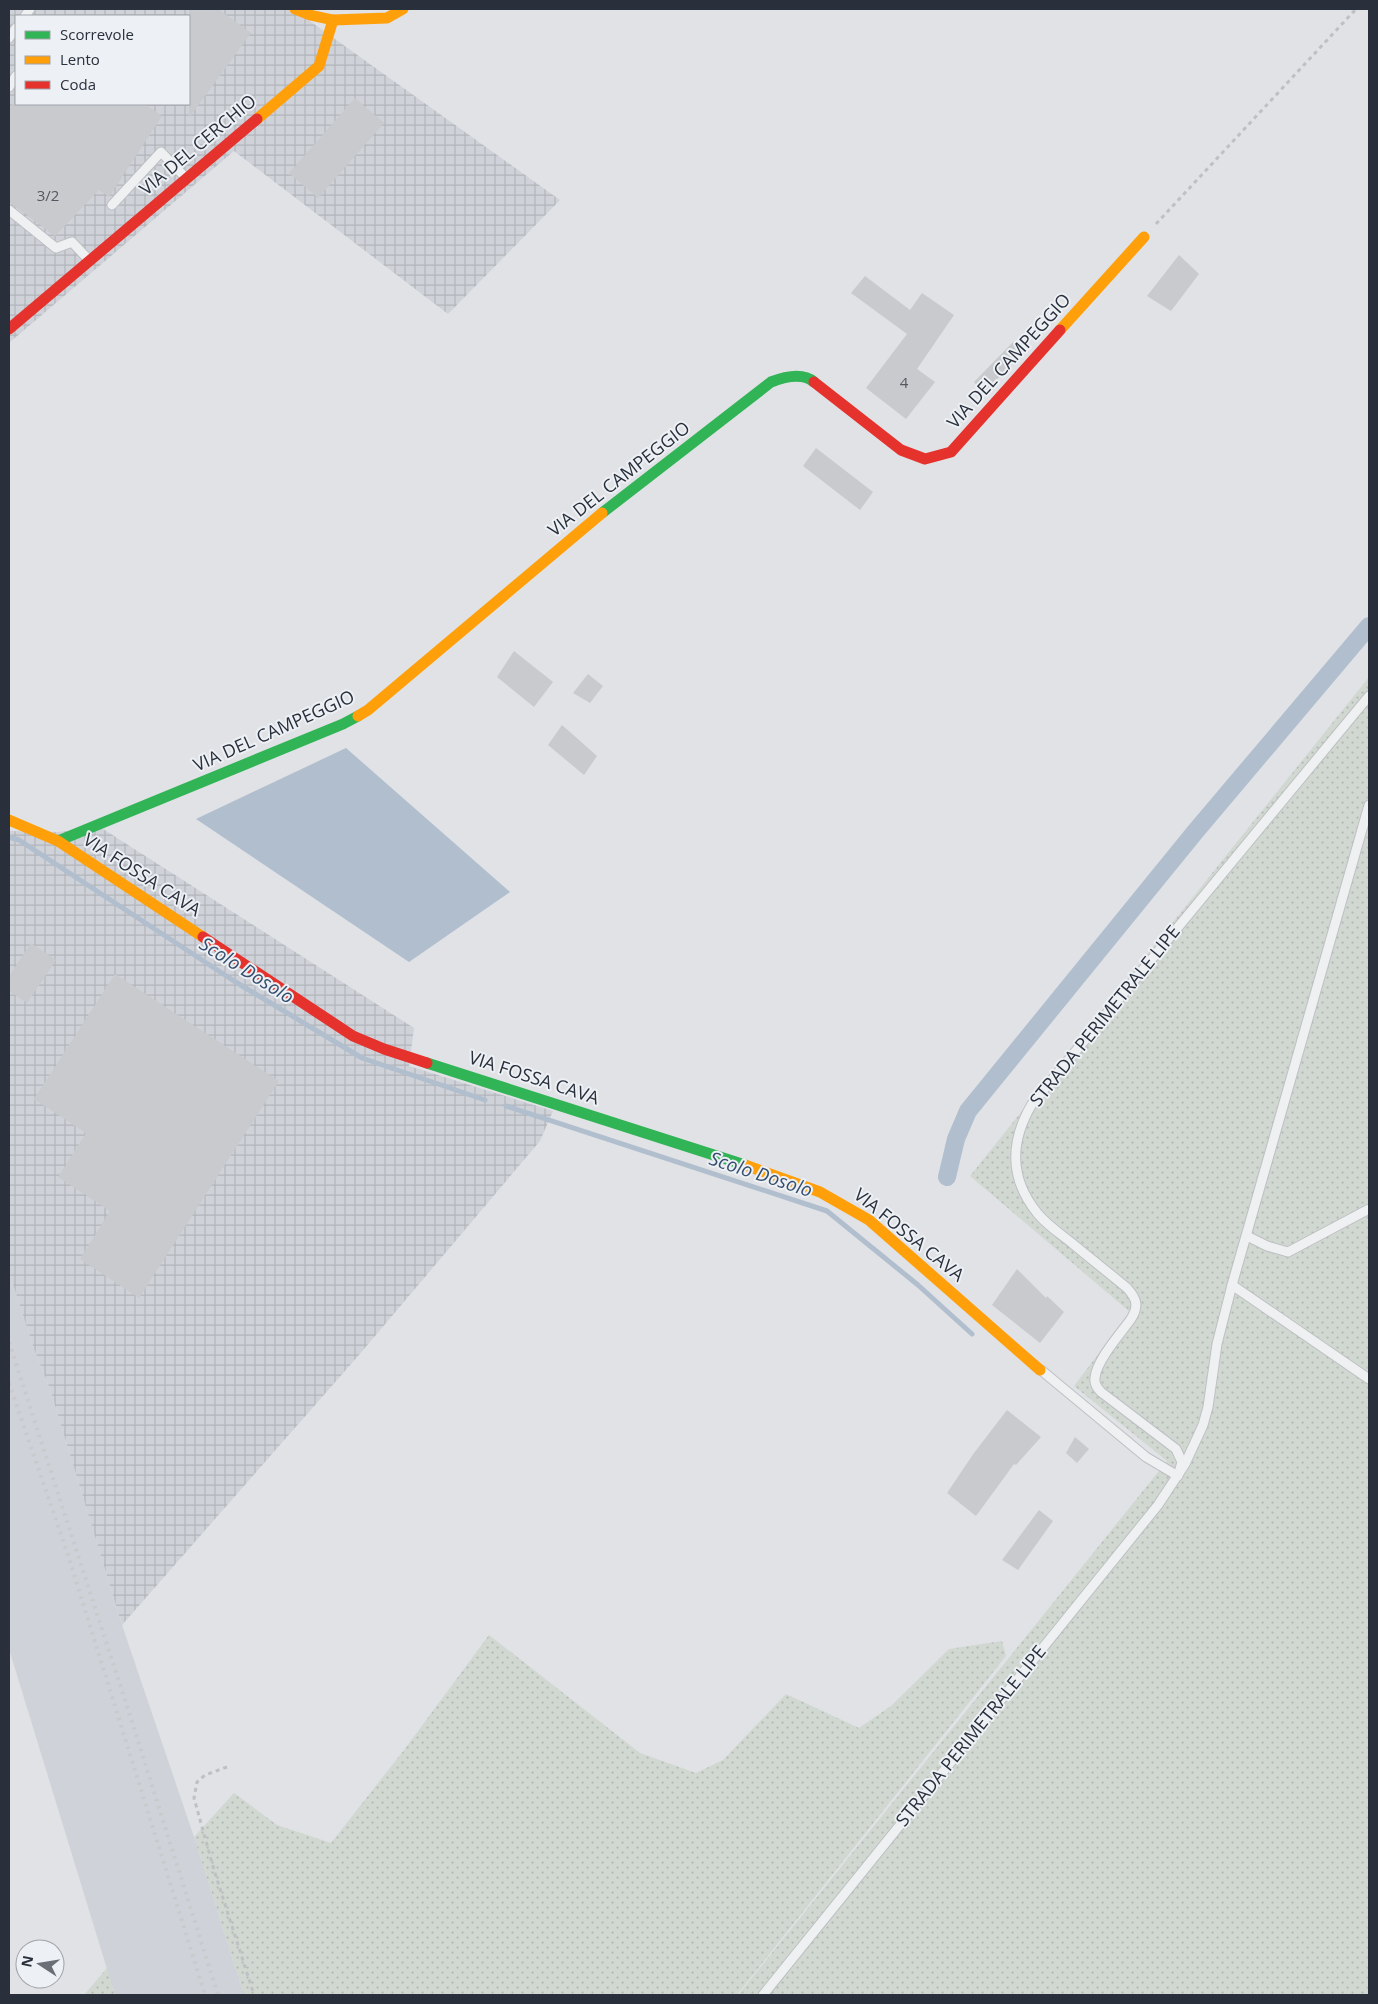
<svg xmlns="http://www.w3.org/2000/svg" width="1378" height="2004" viewBox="0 0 1378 2004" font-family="'Open Sans',sans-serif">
<defs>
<pattern id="industrial-grid" width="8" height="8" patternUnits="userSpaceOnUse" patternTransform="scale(1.25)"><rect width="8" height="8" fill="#cfd2d8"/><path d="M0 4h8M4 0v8" fill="none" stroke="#b2b5ba"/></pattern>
<pattern id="grass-dots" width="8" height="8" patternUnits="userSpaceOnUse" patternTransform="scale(1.25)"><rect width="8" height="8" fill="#d1d8d1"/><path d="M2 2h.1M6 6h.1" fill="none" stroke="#b3bab4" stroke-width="1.8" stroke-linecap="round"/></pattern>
</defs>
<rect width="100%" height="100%" fill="#e0e2e5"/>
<path fill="#cfd2d8" d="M9 1272 34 1349 50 1389 122 1625 194 1837 244 1995H115L9 1649Z"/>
<g fill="url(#industrial-grid)" fill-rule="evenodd">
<path d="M9 9H293L560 200 448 314 234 151 9 343ZM16 16H189V104H16Z"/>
<path d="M100 827 414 1028 409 1066 553 1111 540 1141 359 1355 122 1625 50 1389 34 1349 9 1272V831L58 832Z"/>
</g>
<g fill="url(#grass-dots)">
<path d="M1369 677V1995H738L1167 1461 1074 1386 1130 1312 970 1176Z"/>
<path d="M489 1635 640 1753 696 1773 723 1760 786 1694 859 1728 891 1706 949 1649 1002 1641 1006 1656 737 1995H244L194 1837 234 1793 277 1825 331 1843 404 1750Z"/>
<path d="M107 1968 115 1995H84Z"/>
</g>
<path fill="#b0bece" d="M346 748 510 892 409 962 196 819Z"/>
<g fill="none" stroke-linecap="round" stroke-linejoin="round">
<g stroke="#b0bece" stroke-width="5">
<path d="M9 837 19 840 234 981 362 1058 485 1100"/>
<path d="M506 1106 827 1211 918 1285 972 1334"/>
</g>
<path stroke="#b0bece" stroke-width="18" d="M947 1177 956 1139 968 1111 1195 832 1369 626"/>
</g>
<g fill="#c8cacd">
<path d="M189 9H218L251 33 189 118Z"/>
<path d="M355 98 384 123 318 198 289 173Z"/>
<path d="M13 104H145L162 116 109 197 99 190 55 236 9 202V109Z"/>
<path d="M1179 255 1199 274 1171 311 1147 296Z"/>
<path d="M865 276 910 310 922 293 954 315 917 369 935 382 906 419 866 388 907 334 851 293Z"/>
<path d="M1013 342 1021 353 984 394 974 382Z"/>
<path d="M816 448 873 492 860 510 803 466Z"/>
<path d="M514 651 553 682 534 707 497 677Z"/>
<path d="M588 674 603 686 590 703 573 693Z"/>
<path d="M562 725 597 756 584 775 548 745Z"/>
<path d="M31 943 56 960 27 1003 9 991V976Z"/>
<path d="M115 974 279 1081 139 1298 80 1259 110 1211 58 1177 86 1133 34 1099Z"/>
<path d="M1017 1269 1046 1298 1047 1296 1064 1312 1040 1343 992 1305Z"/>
<path d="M1007 1410 1041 1437 1016 1465 1014 1464 976 1516 947 1493 974 1453Z"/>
<path d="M1075 1437 1089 1449 1077 1463 1066 1453Z"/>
<path d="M1039 1510 1053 1521 1018 1570 1002 1560Z"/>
</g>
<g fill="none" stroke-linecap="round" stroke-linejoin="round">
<defs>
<g id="lane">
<path d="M25 16 30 9"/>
<path d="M9 38 16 28"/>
<path d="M9 87 16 76"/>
<path d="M112 205 161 152 186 178"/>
<path d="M9 210 56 248 72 242 89 260"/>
<path d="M1247 1236 1267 1246 1288 1252 1369 1209"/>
<path d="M1232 1285 1369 805"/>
<path d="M1041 1370 1146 1457 1178 1476 1182 1462 1176 1449 1101 1392C1097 1388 1094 1384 1095 1378 1096 1361 1121 1333 1131 1319 1139 1306 1137 1299 1127 1288 1109 1273 1091 1259 1073 1244 1062 1235 1048 1226 1038 1214 1009 1179 1010 1141 1032 1104L1369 696"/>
<path d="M763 1995 1158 1505 1185 1464 1203 1425 1208 1407 1217 1344 1232 1285 1369 1379"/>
</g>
</defs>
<use href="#lane" stroke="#bec0c3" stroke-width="11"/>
<g stroke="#bec0c3" stroke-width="3" stroke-dasharray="4 4" stroke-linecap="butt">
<path d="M1156 224 1356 9"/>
<path d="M227 1767 205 1775 197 1782 194 1798 214 1870 254 1995"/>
</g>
<use href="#lane" stroke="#eff0f2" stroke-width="9"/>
<g stroke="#30b455" stroke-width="11">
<path d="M602 513 771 382C784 377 802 372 814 382"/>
<path d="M58 841 343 724 358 716"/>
<path d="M427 1063 745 1165"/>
</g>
<g stroke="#ff9f0a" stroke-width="11">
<path d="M295 9 310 15 333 20 387 18 403 9"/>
<path d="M257 119 319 66 333 20"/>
<path d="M1060 330 1144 237"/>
<path d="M358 716 368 710 602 513"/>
<path d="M9 820 58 841 203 937"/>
<path d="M745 1165 820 1192 869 1220 1040 1370"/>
</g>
<g stroke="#e5322d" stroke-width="11">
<path d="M9 329 257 119"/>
<path d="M814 382 901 450 925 459 951 452 1060 330"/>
<path d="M203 937 353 1036 384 1049 427 1063"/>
</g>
<g stroke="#c9cacc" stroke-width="4" stroke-dasharray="2.5 5" stroke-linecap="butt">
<path d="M9 1342 134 1728 218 1995"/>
<path d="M9 1383 67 1552 205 1995"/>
</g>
</g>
<g text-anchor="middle" stroke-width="4" stroke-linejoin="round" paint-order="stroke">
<g font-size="15" fill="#525761">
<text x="48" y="201">3/2</text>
<text x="904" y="388">4</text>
</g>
<g font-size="18" fill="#29303c" stroke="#edf0f4">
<text transform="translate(198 145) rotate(-40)" y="6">VIA DEL CERCHIO</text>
<text transform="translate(1009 361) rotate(-48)" y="6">VIA DEL CAMPEGGIO</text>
<text transform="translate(619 479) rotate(-38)" y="6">VIA DEL CAMPEGGIO</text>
<text transform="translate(274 731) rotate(-24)" y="6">VIA DEL CAMPEGGIO</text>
<text transform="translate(142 875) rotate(33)" y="6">VIA FOSSA CAVA</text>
<text transform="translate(1105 1016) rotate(-51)" y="6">STRADA PERIMETRALE LIPE</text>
<text transform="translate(534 1078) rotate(18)" y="6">VIA FOSSA CAVA</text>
<text transform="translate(909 1235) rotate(39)" y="6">VIA FOSSA CAVA</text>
<text transform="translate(971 1736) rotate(-51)" y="6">STRADA PERIMETRALE LIPE</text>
</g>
<g font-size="19" font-style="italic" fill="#364e6d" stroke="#edf0f4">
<text transform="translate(247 970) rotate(32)" y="7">Scolo Dosolo</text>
<text transform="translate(761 1174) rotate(18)" y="7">Scolo Dosolo</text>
</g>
</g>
<rect width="1378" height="2004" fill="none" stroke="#29303c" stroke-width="20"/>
<rect x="15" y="15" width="175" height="90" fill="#edf0f4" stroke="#9fa3aa"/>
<rect x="25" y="31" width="25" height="8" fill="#30b455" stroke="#9fa3aa"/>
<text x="60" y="40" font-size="15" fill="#29303c">Scorrevole</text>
<rect x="25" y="56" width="25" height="8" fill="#ff9f0a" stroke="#9fa3aa"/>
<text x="60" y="65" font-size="15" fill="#29303c">Lento</text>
<rect x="25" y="81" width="25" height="8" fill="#e5322d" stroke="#9fa3aa"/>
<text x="60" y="90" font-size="15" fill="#29303c">Coda</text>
<g transform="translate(40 1964) rotate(282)"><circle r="24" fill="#edf0f4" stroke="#9fa3aa"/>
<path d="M0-4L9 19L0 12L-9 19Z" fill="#696e77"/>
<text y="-8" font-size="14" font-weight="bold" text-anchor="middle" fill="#29303c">N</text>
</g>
</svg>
